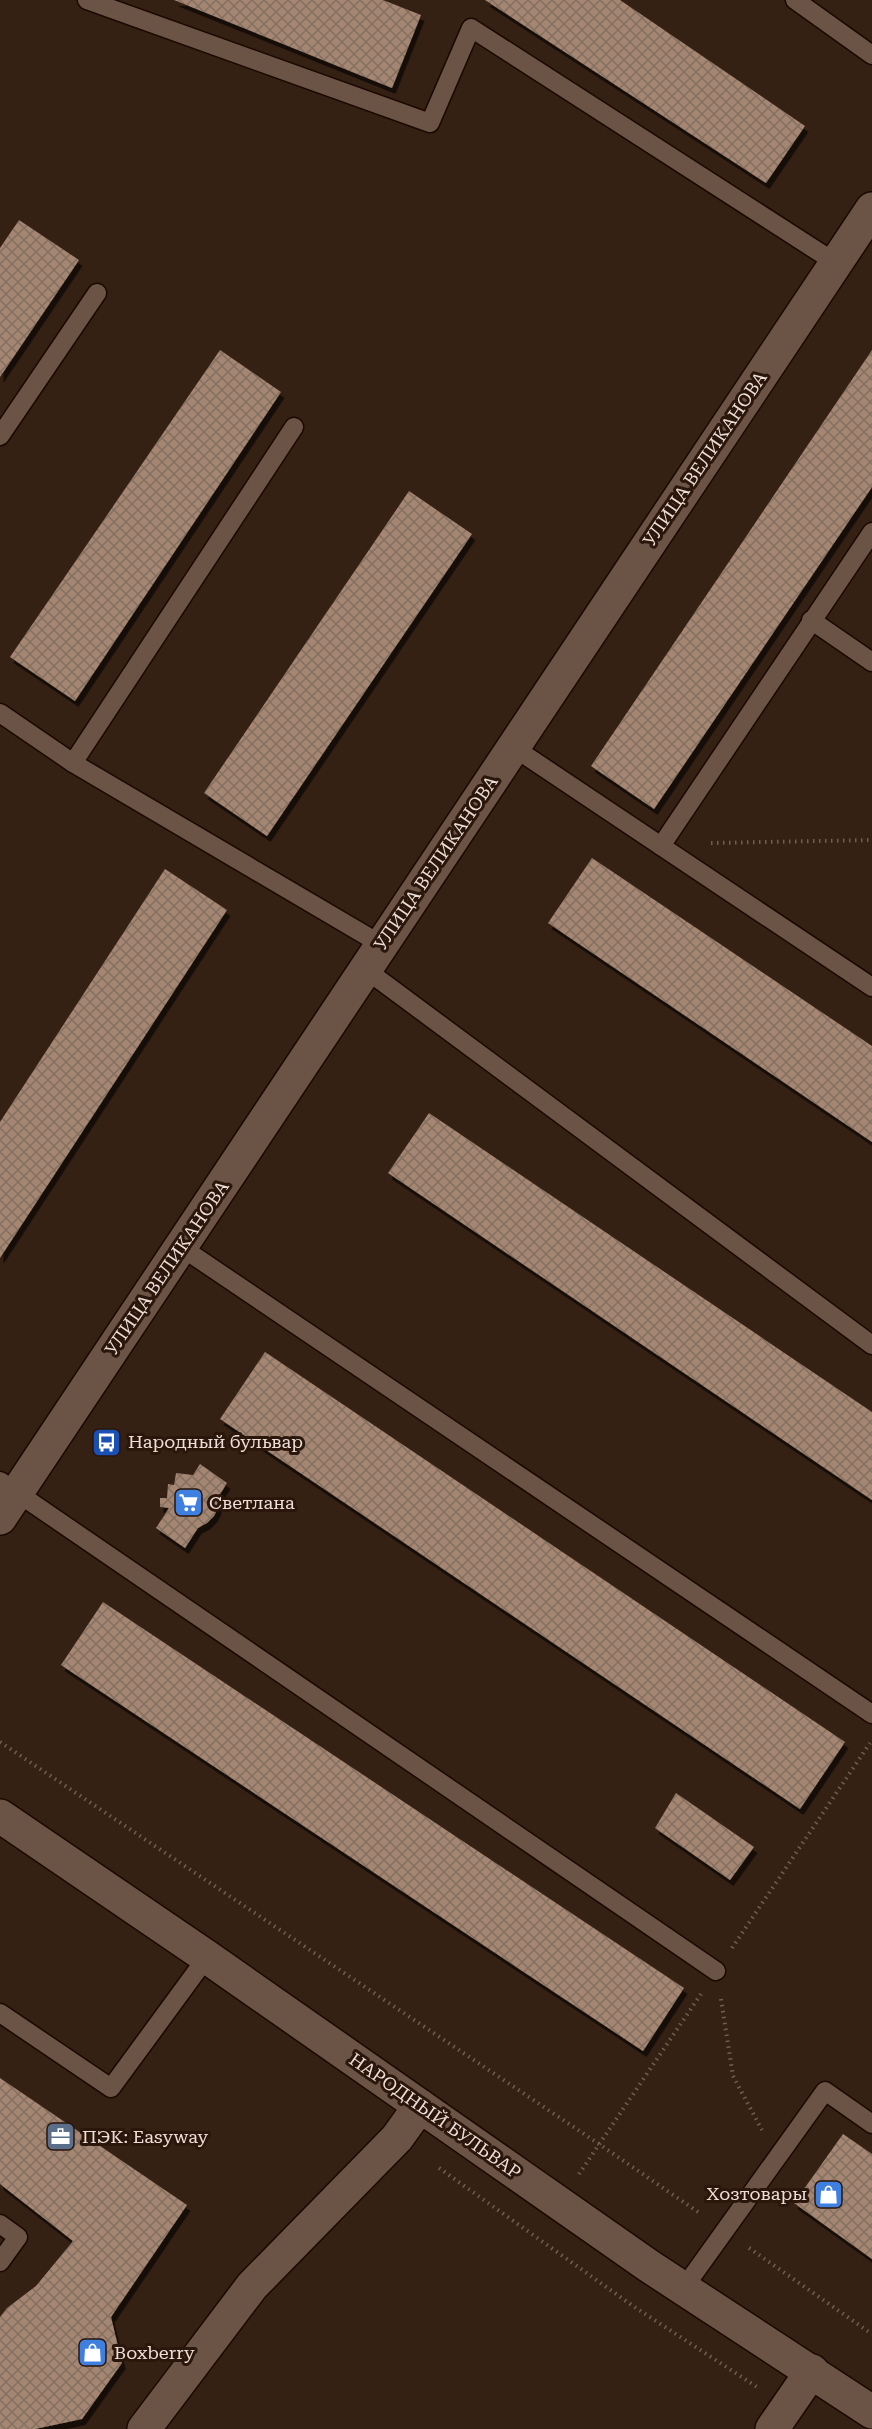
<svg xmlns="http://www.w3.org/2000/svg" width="872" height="2429" viewBox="0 0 872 2429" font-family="'Roboto Serif',serif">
<defs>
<pattern id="building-cross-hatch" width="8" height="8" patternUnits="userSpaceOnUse" patternTransform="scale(1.5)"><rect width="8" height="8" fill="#a48672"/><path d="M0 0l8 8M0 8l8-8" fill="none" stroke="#836f60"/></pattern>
<filter id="shadow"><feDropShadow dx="3.5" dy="6" stdDeviation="0" flood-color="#0009"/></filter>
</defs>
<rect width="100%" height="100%" fill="#352014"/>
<g fill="url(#building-cross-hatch)" filter="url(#shadow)">
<path d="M174 0H383L421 15 392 88Z"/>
<path d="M485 0H620L805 126 766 183Z"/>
<path d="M19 220 79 260 0 377V248Z"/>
<path d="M220 350 281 392 75 701 10 657Z"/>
<path d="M872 350V487L654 809 591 766Z"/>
<path d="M409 491 472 534 267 836 204 793Z"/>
<path d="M592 858 872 1046V1142L548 923Z"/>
<path d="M165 869 227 910 0 1258V1122Z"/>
<path d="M429 1113 872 1412V1500L388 1173Z"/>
<path d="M265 1352 845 1742 800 1809 220 1419Z"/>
<path d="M200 1464 227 1483 217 1499 218 1508 214 1516 207 1523 198 1528 185 1548 156 1528 169 1508 160 1507V1498H167L168 1484 174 1485 176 1473 193 1475Z"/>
<path d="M103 1602 684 1988 643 2051 61 1665Z"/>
<path d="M676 1793 754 1847 730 1880 655 1828Z"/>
<path d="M0 2078 187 2205 111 2317 122 2363 82 2419 35 2429H0V2317L7 2308 36 2286 73 2241 0 2184Z"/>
<path d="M843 2134 872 2154V2259L794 2203Z"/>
</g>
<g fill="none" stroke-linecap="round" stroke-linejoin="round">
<defs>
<g id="lane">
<path d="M87 0 430 123 471 28 836 263"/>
<path d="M795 0 872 55"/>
<path d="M0 436 97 293"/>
<path d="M811 620 872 662"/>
<path d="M0 713 73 763 382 945"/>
<path d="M513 747 872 987"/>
<path d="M73 763 294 427"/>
<path d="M661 846 872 532"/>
<path d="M365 969 872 1345"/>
<path d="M181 1247 872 1714"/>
<path d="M0 1481 716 1971"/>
<path d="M0 2013 111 2088 207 1957"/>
<path d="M0 2224 18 2237 0 2262"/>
<path d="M683 2289 825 2091 872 2124"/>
</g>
<g id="street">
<path d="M0 1518 872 209"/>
<path d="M144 2429 252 2286 397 2138 420 2106"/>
<path d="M772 2429 812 2371"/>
</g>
<path id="secondary" d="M0 1816 207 1957 649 2266 872 2412"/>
</defs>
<use href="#lane" stroke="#1b0901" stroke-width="21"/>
<use href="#street" stroke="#1b0901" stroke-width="36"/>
<use href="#secondary" stroke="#1b0901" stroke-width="36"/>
<g stroke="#715e53" stroke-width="4" stroke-dasharray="1.5 4.5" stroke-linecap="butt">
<path d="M711 843 872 840"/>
<path d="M0 1742 599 2144 701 2214"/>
<path d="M732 1948 870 1743"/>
<path d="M721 1999 733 2076 762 2130"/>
<path d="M439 2168 633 2306 757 2387"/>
<path d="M579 2174 701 1994"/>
<path d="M749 2248 872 2334"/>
</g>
<use href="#lane" stroke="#6b5346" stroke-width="18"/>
<use href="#street" stroke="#6b5346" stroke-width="33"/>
<use href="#secondary" stroke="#6b5346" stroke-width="33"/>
</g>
<defs>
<symbol id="bus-square" viewBox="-11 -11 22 22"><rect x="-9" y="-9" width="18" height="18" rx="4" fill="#1a4fb4" stroke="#2a160a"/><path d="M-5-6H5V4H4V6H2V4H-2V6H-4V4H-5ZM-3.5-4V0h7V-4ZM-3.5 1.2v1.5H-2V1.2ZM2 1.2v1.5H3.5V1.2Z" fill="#fff"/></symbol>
<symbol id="supermarket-square" viewBox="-11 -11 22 22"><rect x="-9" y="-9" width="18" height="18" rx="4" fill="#3f7fe0" stroke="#2a160a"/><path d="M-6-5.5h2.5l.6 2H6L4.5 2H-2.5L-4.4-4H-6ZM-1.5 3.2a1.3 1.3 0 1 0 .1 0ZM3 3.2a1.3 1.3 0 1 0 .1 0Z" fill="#fff"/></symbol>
<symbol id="office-square" viewBox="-11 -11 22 22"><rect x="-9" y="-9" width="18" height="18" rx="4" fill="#5c6f8a" stroke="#2a160a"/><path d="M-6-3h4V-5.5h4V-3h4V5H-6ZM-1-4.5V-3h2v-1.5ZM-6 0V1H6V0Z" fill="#fff"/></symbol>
<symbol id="shop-square" viewBox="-11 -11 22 22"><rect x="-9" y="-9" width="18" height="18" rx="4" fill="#3f7fe0" stroke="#2a160a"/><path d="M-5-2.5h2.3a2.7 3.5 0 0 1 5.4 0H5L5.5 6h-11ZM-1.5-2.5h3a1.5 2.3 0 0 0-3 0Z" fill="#fff"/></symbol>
</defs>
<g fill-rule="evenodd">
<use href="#bus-square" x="90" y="1426" width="33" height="33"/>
<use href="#supermarket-square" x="172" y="1486" width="33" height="33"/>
<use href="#office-square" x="44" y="2120" width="33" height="33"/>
<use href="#shop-square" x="812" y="2178" width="33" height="33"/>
<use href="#shop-square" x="76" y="2336" width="33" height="33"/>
</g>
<g text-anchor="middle" stroke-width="6" stroke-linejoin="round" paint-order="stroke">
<g font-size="18" fill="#edded7" stroke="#2a160a">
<text transform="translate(705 459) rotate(-56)" y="6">УЛИЦА ВЕЛИКАНОВА</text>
<text transform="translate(436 863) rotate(-56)" y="6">УЛИЦА ВЕЛИКАНОВА</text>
<text transform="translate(167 1268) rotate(-56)" y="6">УЛИЦА ВЕЛИКАНОВА</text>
<text transform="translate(435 2116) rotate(35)" y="6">НАРОДНЫЙ БУЛЬВАР</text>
</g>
<g font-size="18" fill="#edded7" stroke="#2a160a" text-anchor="start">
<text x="128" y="1448">Народный бульвар</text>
<text x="209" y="1509">Светлана</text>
<text x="82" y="2143">ПЭК: Easyway</text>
<text x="807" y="2200" text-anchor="end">Хозтовары</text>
<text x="114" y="2359">Boxberry</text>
</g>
</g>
</svg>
